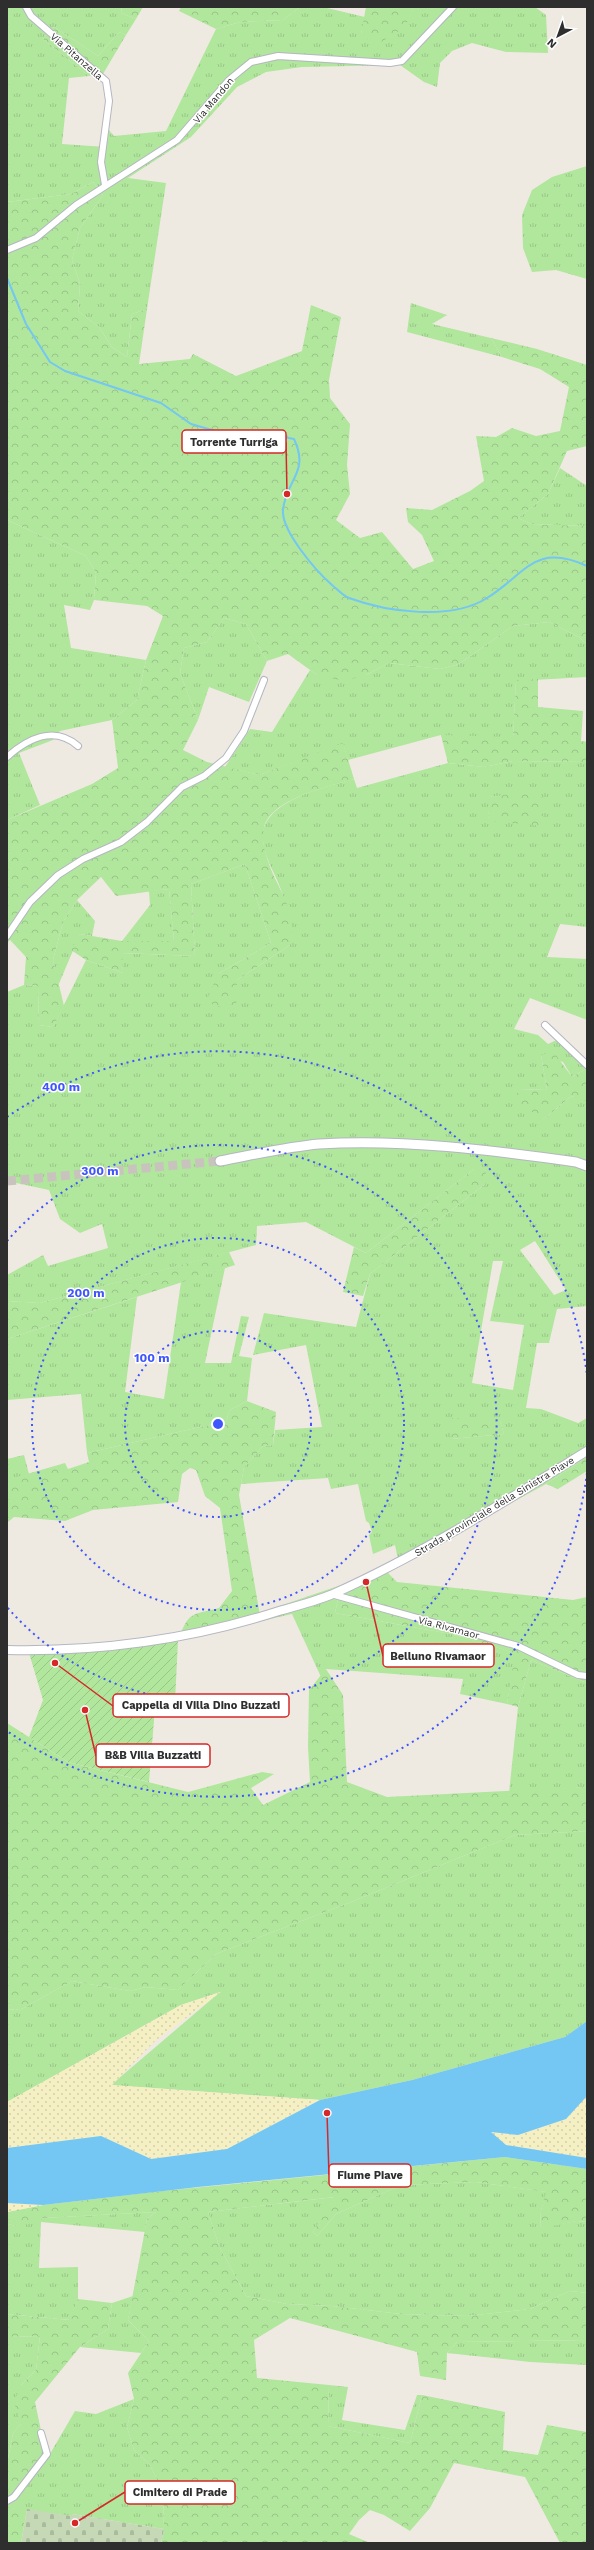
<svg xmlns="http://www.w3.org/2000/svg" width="594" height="2550" viewBox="0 0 594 2550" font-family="'Work Sans',sans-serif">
<defs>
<pattern id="grass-tufts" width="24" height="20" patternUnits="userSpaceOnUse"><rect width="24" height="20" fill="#b1e69d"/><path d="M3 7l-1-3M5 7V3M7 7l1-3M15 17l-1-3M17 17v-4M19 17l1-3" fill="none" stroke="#99c688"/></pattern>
<pattern id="forest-crowns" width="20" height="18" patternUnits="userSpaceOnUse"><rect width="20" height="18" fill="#b1e69d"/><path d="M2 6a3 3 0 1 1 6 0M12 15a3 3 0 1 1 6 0" fill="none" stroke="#99c688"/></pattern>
<pattern id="sand-dots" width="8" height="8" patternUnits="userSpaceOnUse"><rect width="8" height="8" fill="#f4f0c4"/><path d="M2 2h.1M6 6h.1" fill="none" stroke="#d2cea9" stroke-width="1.8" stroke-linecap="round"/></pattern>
<pattern id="cemetery-stones" width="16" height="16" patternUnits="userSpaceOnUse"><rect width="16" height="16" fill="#c6d9b7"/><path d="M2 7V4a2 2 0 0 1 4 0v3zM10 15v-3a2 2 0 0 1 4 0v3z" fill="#aabb9e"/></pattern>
<pattern id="garden-furrows" width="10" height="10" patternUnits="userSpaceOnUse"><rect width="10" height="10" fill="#b1e69d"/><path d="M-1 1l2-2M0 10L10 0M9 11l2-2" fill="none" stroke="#99c688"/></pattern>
</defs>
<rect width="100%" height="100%" fill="#efeae1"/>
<g fill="url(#grass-tufts)" fill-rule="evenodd">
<path d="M7 7H122L121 13 136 19 126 35 119 32 98 56 54 27 43 39 89 76 69 78 62 144 106 147 109 130 114 136 166 131 216 29 240 22 283 20 300 7H323L365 17 361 34 404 27 414 7H535L546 15 548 53 506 52 472 43 452 51 440 63 437 87 424 82 400 65 302 67 266 72 237 87 191 137 128 178 166 183 147 309 132 314 127 357 112 347 99 327 78 311 80 284 72 260 80 228 103 195 93 182 71 194 7 202Z"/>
<path d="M587 166V279L556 270 532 272 523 248 522 215 532 190 552 177Z"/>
<path d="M411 303 447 315 432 324 491 338 502 357 407 332Z"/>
<path d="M560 468 587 486V526L531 524 518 518 548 494Z"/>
<path d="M7 520 86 556 96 573 94 600 90 610 64 605 71 648 146 660 137 700 112 720 60 731 53 740 19 753 40 805 7 820Z"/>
<path d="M224 618 246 624 267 661 249 702 209 687 198 720 180 673 184 648 207 642Z"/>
<path d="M549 622 579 637 587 645V677L516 681 513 738 443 742 441 735 348 760 343 744 259 775 225 767 250 729 272 732 310 670 317 675H366L389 663 440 669 459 664 513 626Z"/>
<path d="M513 761 587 762V927L560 924 547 957 587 959V1020L530 998 514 1029 538 1035 548 1044 563 1037 587 1068 572 1077 563 1062 541 1055 547 1090 518 1089 544 1119 569 1098 574 1096 587 1101V1306L557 1309 549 1343H537L526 1408 541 1409 578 1423 587 1418V1457L546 1484 399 1564 395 1545 373 1554 369 1535 372 1532 369 1523 366 1521 358 1484 331 1489 328 1478 241 1484 244 1467 263 1446 273 1445 275 1430 322 1427 306 1345 253 1355 264 1313 356 1327 370 1274 485 1184 474 1169 366 1253 306 1222 257 1226 256 1245 40 1303 7 1301V1275L43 1255 48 1266 108 1248 102 1224 80 1233 60 1219 49 1190 7 1181V992L24 985 38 986 39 1025 53 1027 86 960 123 973 121 953 195 956 191 884 245 864 271 943 218 974 237 980 290 945C288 929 287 912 283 896 278 877 265 861 263 841 258 801 326 787 354 779L357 788 448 763 484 767ZM509 795 488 821 490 797ZM535 1241 566 1290 554 1295 520 1250ZM493 1261H503L490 1321 524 1325 513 1390 472 1383ZM500 1421 504 1434 451 1439Z"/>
<path d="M169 889 174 941H122L150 905 149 891Z"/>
<path d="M77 900 95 921 92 936 80 934 58 986 53 960 63 922Z"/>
<path d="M225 1268 205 1363H231L241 1316 249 1317 239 1356 252 1358 247 1401 230 1410 226 1421 87 1453 81 1394 7 1400V1339L137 1297 125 1392 164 1399 181 1282Z"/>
<path d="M24 1455 29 1474 7 1483V1459Z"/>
<path d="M341 1585 335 1613 451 1634 516 1653 507 1704 460 1694 463 1679 326 1669 321 1677 292 1614 261 1621 259 1613Z"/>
<path d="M531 1660 587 1683V1787L509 1793 518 1707Z"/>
<path d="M587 1831V2021L565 2037 412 2080 320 2100 111 2085 220 1992 181 2005 7 2102V2009L20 2010 72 1981 130 1991 146 1987 178 1990 216 1954 351 1902 515 1835Z"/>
<path d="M476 2182 547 2192 541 2210 540 2228 576 2221 587 2222V2293L570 2291 530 2309 467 2316 401 2314 332 2306 287 2304 246 2296 219 2246 208 2212 335 2197 313 2232 317 2236 336 2214 401 2185Z"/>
<path d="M156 2212 147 2219 145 2232 41 2222 39 2268 78 2267V2299L70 2320 7 2314V2224L16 2226 42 2218Z"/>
<path d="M133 2296 128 2320 149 2341 141 2353 80 2347 108 2329 112 2303Z"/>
<path d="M40 2336 36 2370 21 2385V2424L13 2433 7 2464V2337Z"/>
<path d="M587 2340V2365L530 2362 447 2353 457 2342Z"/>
<path d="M329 2385 348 2387 342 2420 405 2430 417 2395H422L410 2443 328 2426Z"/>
<path d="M134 2399 127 2427 134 2450 150 2465 163 2492 164 2529 72 2514V2516L9 2508 47 2459 75 2411 96 2414Z"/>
</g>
<g fill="url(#forest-crowns)">
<path d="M122 7H143L136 19 121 13Z"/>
<path d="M181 7H300L283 20 240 22 216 29 179 11Z"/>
<path d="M366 7H414L405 27 375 46 361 34Z"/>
<path d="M54 27 98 56 119 32 126 35 103 74 89 76 43 39Z"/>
<path d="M93 182 103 195 80 228 72 260 80 284 78 311 99 327 112 347 127 357 132 314 147 309 139 364 190 359 193 354 236 376 302 351 311 305 341 317 329 380 330 398 350 424 347 465 350 494 336 520 360 538 382 532 413 569 434 561 422 535 408 522 406 508 432 510 470 491 484 481 476 436 496 437 512 428 536 436 560 431 569 387 540 369 502 357 491 338 537 349 587 365V446L567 451 548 494 518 518 531 524 587 526V645L579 637 549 622 513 626 459 664 440 669 389 663 366 675 344 681 317 675 288 654 267 661 246 624 224 618 207 642 184 648 180 673 198 720 183 750 207 762 259 775 343 743 354 779C330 786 270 799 264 828 261 840 265 852 269 864 275 882 289 901 291 920 293 928 291 937 290 945L237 980 236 1012 206 1002 218 974 271 943 245 864 191 884 195 956 122 953 123 973 86 960 71 950 80 934 122 941H174L169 889 116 896 101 877 77 900 63 922 53 960 64 1006 53 1027 39 1025 38 986 24 985 26 957 10 940 7 943V820L92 784 118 768 112 720 137 700 146 660 163 616 147 606 94 600 96 573 86 556 7 520V202L71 194Z"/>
<path d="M538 679V707L583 711 581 741 587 742V762L513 761 484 767 448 763 441 735 513 737 516 680Z"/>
<path d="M539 790 543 799V826L488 821 489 797Z"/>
<path d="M553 1051 572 1077 587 1068V1101L575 1100 574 1096 569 1098 544 1119 516 1102 518 1089 547 1090 541 1055Z"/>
<path d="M474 1169 486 1170 485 1184 370 1274 363 1296 343 1292 354 1247 366 1253Z"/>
<path d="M229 1252 235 1265 7 1339V1301L40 1303Z"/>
<path d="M247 1401 276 1412 273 1445 263 1446 244 1467 239 1495 261 1621 178 1640C189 1612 190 1615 219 1608L232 1591 220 1508 205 1496 196 1470 190 1468 182 1474 178 1502 93 1510 65 1521 14 1517 7 1523V1483L13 1478 65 1463 68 1469 89 1462 87 1453 226 1421 230 1410Z"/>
<path d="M452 1418 500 1421 504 1434 451 1439Z"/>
<path d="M587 1457V1471L558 1489 546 1484Z"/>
<path d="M399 1564 388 1573 397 1582 573 1600 587 1597V1683L531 1660 518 1707 507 1704 515 1653 451 1634 335 1613 341 1585Z"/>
<path d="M326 1669 343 1695 347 1782 387 1797 587 1787V1831L515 1835 351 1902 216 1954 178 1990 146 1987 130 1991 72 1981 20 2010 7 2009V1723L68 1762 188 1792 262 1772 274 1774 251 1788 263 1805 310 1782 308 1746 309 1690Z"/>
<path d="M505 2157 587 2169V2222L576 2221 540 2229 541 2210 546 2192 476 2182 401 2185 336 2214 317 2236 313 2232 334 2197 208 2212 219 2246 246 2296 287 2304 332 2306 401 2314 467 2316 530 2309 570 2291 587 2293V2340L457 2342 447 2353 446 2380 420 2376 417 2352 290 2318 254 2340 257 2378 329 2385 328 2426 410 2443 422 2395 505 2412 503 2450 538 2455 547 2425 587 2432V2543H560L525 2477 454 2463 430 2508 410 2531 384 2515 370 2510 359 2520 349 2534 370 2543H161L164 2529 163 2492 150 2465 134 2450 127 2427 134 2399 128 2373 149 2341 128 2320 147 2219 156 2212 42 2218 41 2222 16 2226 7 2224V2212L43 2205 162 2191Z"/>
<path d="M78 2299 112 2303 108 2329 80 2347 35 2402 47 2459 10 2508 27 2509 21 2543H7V2464L13 2433 21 2424 14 2402 21 2385 36 2370 40 2336 7 2337V2314L69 2320Z"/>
</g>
<g fill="url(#sand-dots)">
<path d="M221 1992 155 2041 112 2085 320 2100 227 2149 151 2159 101 2136 7 2148V2102L181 2005Z"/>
<path d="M587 2096V2158L506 2145 490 2132 518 2135 566 2119Z"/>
<path d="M7 2203 43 2205 7 2212Z"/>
</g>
<path fill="url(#cemetery-stones)" d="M27 2509 71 2516 72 2514 164 2529 161 2543H21Z"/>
<path fill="url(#garden-furrows)" d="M178 1640 175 1702 155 1708 149 1782 68 1762 29 1737 43 1700 29 1653Z"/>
<path fill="#73c7f2" d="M587 2021V2096L566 2119 518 2135 491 2132 506 2145 587 2158V2169L505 2157 198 2187 43 2205 7 2203V2148L101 2136 151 2159 227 2149 320 2100 412 2080 565 2037Z"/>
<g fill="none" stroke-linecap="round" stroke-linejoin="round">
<path stroke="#73c7f2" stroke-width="2" d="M7 278 26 324 50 362 65 371 161 403 191 424 219 432 273 435 294 439C310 473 286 479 283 510 281 531 317 572 332 585 337 589 343 596 349 598 387 612 451 621 487 598 526 574 534 542 587 566"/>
<path stroke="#c8c4bd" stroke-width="9" stroke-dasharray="9 4.5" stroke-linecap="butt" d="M7 1181 220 1161"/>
<defs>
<g id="minor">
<path d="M26 7 31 16 106 81 109 101 101 162 105 185"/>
<path d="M7 250 36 238 76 205 177 140 229 80 251 62 278 56 390 63 402 61 453 7"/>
<path d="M7 757C27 739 54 725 78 746"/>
<path d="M7 936 30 902 58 875 83 859 121 842 147 822 182 787 204 776 226 758 244 731 264 680"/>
<path d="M545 1025 587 1065"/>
<path d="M331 1594 518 1646 578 1675 587 1676"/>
<path d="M7 2501 14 2497 47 2454 41 2433"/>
</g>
<path id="tertiary" d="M7 1650C101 1652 189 1640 279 1611 297 1606 316 1601 333 1594 422 1554 504 1502 587 1451"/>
<path id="secondary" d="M220 1161C252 1155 286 1147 319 1144 405 1139 490 1150 576 1162L587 1166"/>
</defs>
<use href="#minor" stroke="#b4b6c1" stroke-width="8"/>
<use href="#tertiary" stroke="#b4b6c1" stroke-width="10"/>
<use href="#secondary" stroke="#b4b6c1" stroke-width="11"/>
<use href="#minor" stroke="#fff" stroke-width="6"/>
<use href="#tertiary" stroke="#fff" stroke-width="8"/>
<use href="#secondary" stroke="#fff" stroke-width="9"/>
</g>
<g fill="none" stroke="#3f55fe" stroke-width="2" stroke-dasharray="2 4">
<circle cx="218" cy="1424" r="93"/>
<circle cx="218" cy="1424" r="186"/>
<path d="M7 1241A279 279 0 1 1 7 1607"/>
<path d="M587 1473A372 372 0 0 1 7 1731M7 1117A372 372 0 0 1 587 1375"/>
</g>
<g text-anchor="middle" stroke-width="3" stroke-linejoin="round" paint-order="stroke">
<g font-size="10" fill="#2e2e2e" stroke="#fff">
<text transform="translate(77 56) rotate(41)" y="4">Via Pitanzella</text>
<text transform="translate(213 100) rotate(-50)" y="4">Via Mandon</text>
<text transform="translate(494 1506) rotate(-31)" y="4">Strada provinciale della Sinistra Piave</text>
<text transform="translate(449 1627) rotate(15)" y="4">Via Rivamaor</text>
</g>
</g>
<circle cx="218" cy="1424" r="6" fill="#3f55fe" stroke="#fff" stroke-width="2"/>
<g font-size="12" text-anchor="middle" font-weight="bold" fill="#3f55fe" stroke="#fff" stroke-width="3" stroke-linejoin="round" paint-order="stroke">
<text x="61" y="1091">400 m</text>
<text x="100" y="1175">300 m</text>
<text x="86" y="1297">200 m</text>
<text x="152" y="1362">100 m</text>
</g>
<path fill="none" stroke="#d62828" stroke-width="1.5" d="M287 494L286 442M366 1582L383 1656M55 1663L113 1706M85 1710L96 1756M327 2113L329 2175M75 2523L125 2492"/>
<g fill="#d62828" stroke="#fff" stroke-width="1.5">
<circle cx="287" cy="494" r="4"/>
<circle cx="366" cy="1582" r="4"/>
<circle cx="55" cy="1663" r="4"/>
<circle cx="85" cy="1710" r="4"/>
<circle cx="327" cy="2113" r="4"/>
<circle cx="75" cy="2523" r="4"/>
</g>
<g fill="#fff" stroke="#d62828" stroke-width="1.5">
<rect x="182" y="430" width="104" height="23" rx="4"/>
<rect x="383" y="1644" width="111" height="23" rx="4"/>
<rect x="113" y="1694" width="176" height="23" rx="4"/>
<rect x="96" y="1744" width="114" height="23" rx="4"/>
<rect x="329" y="2164" width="82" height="23" rx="4"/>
<rect x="125" y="2481" width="110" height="23" rx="4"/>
</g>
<g font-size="11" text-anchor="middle" font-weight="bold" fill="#2e2e2e">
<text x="234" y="446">Torrente Turriga</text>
<text x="438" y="1660">Belluno Rivamaor</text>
<text x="201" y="1709">Cappella di Villa Dino Buzzati</text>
<text x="153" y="1759">B&amp;B Villa Buzzatti</text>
<text x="370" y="2179">Fiume Piave</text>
<text x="180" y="2496">Cimitero di Prade</text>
</g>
<rect width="594" height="2550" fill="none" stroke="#2e2e2e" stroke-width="16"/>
<g transform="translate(558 36) rotate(221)" stroke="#ffffff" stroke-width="3" paint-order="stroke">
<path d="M0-3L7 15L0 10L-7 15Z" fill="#2e2e2e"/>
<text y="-6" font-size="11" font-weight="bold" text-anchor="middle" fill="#2e2e2e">N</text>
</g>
</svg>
